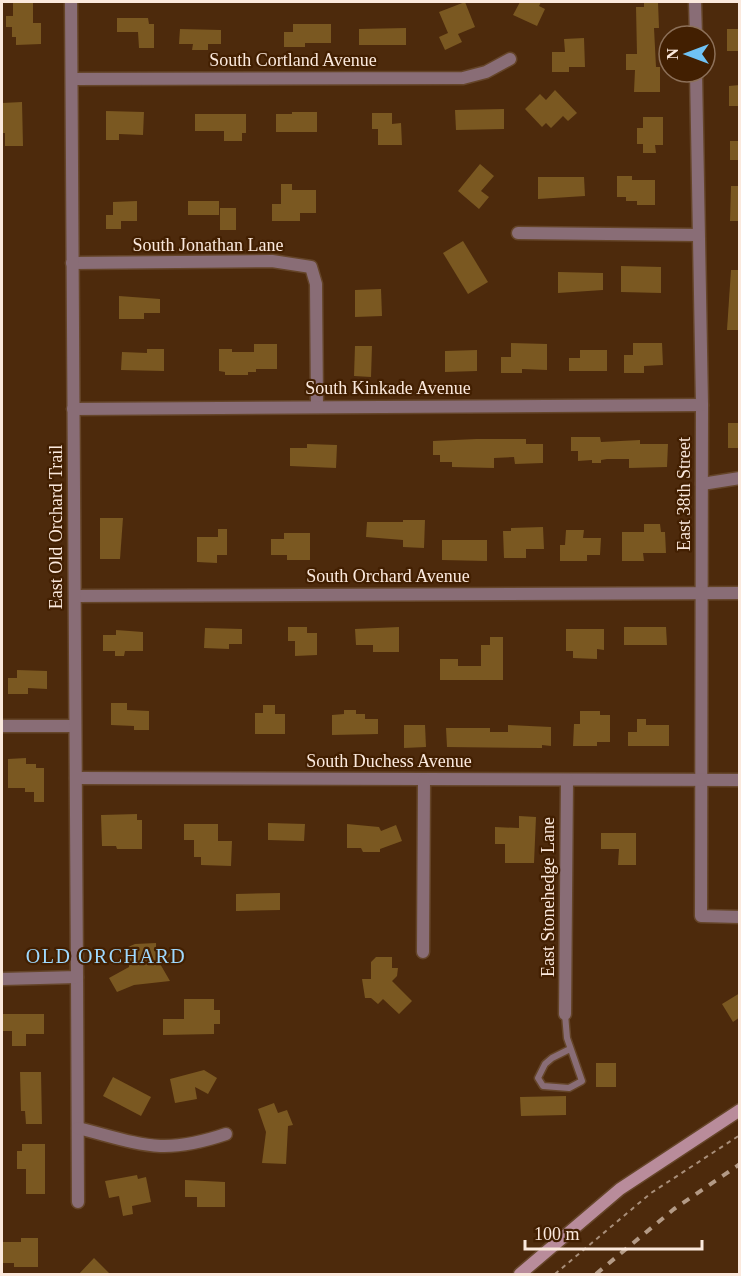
<svg xmlns="http://www.w3.org/2000/svg" width="741" height="1276" viewBox="0 0 741 1276" font-family="'Times New Roman',serif">
<rect width="100%" height="100%" fill="#4d2a0c"/>
<g fill="#7a5821">
<path d="M13 2H33V23H41V44L16 45V37H12V27H6V16H13Z"/>
<path d="M465 2 475 27 458 34 462 42 445 50 439 37 448 33 439 12Z"/>
<path d="M520 2H541L539 6 545 9 537 26 513 15Z"/>
<path d="M644 2H658L659 28H654L656 67H660V92H634L635 70H626V54H637L636 7H644Z"/>
<path d="M117 18H148L149 24H154V48H139L138 32H117Z"/>
<path d="M293 24H331V43H305V47H284V32H293Z"/>
<path d="M406 28V45H359V29Z"/>
<path d="M180 29 221 30V44H208V50H192L193 44H179Z"/>
<rect x="727" y="29" width="13" height="22"/>
<path d="M584 38 585 67H569V72H552V52H565L564 39Z"/>
<path d="M740 85V106H729V86Z"/>
<path d="M555 90 577 113 568 121 563 116 551 128 546 123 542 127 525 109 540 94 546 100Z"/>
<path d="M22 102 23 146H5V133H2V103Z"/>
<path d="M504 109V129L456 130 455 110Z"/>
<path d="M106 111 144 112 143 135 119 134V140H106Z"/>
<path d="M292 112H317V132H276V114H292Z"/>
<path d="M372 113H392V124L401 123 402 145H378V129H372Z"/>
<path d="M195 114H246V133H242V141H224V131H195Z"/>
<path d="M643 117H663V145H655L656 153H643V144H637V128H643Z"/>
<rect x="730" y="141" width="10" height="19"/>
<path d="M480 164 494 176 481 191 489 197 479 209 458 191Z"/>
<path d="M617 176H632V180H655V205H637V201H626V197H617Z"/>
<path d="M538 177H584L585 196 538 199Z"/>
<path d="M281 184H292V190H316V213H300V221H272V204H281Z"/>
<path d="M731 186H740V221H730Z"/>
<path d="M137 201V221H121V229H106V215H113V202Z"/>
<rect x="188" y="201" width="31" height="14"/>
<rect x="220" y="208" width="16" height="22"/>
<path d="M463 241 488 282 468 294 443 253Z"/>
<path d="M621 266 661 267V293L621 292Z"/>
<path d="M731 270H740V330H727Z"/>
<path d="M558 272 603 273V290L558 293Z"/>
<path d="M381 289 382 316 355 317V290Z"/>
<path d="M119 296 160 299V313H144V319H119Z"/>
<path d="M511 343 547 344V370L522 369V373H501V357H511Z"/>
<path d="M633 343H662L663 365 644 366V373H624V355H633Z"/>
<path d="M254 344H277V369H256V372H248V375H225V372L219 371V349H232V352H254Z"/>
<path d="M355 346H372L371 377 354 376Z"/>
<path d="M147 349H164V371L121 370 122 352 147 353Z"/>
<path d="M477 350V371L445 372V351Z"/>
<path d="M580 350H607V371H569V358H580Z"/>
<rect x="728" y="423" width="12" height="25"/>
<path d="M571 437H600L601 442 640 440V444H668L667 467 629 468V459H607L601 460V463H592V460L578 461V451H571Z"/>
<path d="M476 439H526V444H543V463L515 464 514 457 494 458V468L452 467V462H440V455H433V441Z"/>
<path d="M307 444 337 445 336 468 290 466V448H307Z"/>
<path d="M100 518H123L120 559H100Z"/>
<path d="M403 520H425L424 548 403 547V540L366 537 367 522H403Z"/>
<path d="M644 524H660L661 532H665L666 553H643L644 561H622V532H644Z"/>
<path d="M543 527 544 549H526V558H504L503 531H511V528Z"/>
<path d="M218 529H227V555H217V563L197 562V537H218Z"/>
<path d="M566 530H584L583 538H601L600 555H587V561H560V545H565Z"/>
<path d="M284 533H310V560H287V555H271V539H284Z"/>
<path d="M442 540H487V561L442 560Z"/>
<path d="M288 627H307V633H317V655L295 656V641H288Z"/>
<path d="M399 627V652H373V645H356L355 629Z"/>
<path d="M624 627H666L667 645H624Z"/>
<path d="M205 628 242 629V644H229V649L204 648Z"/>
<path d="M566 629H604V650L597 649V659L573 658V651H566Z"/>
<path d="M116 630 143 632V651H125L124 656H115V651H103V635H116Z"/>
<path d="M490 637H503V680H440V659H458V666H481V645H490Z"/>
<path d="M17 670 47 671V689L28 688V694H8V678H17Z"/>
<path d="M111 703H127V710L149 711V730H134V726L111 725Z"/>
<path d="M263 705H275V714H285V734H255V713H263Z"/>
<path d="M344 710H356V714H365V719H378V734L332 735V715L344 714Z"/>
<path d="M580 711H600V715H610V742H597V746H573L574 724H580Z"/>
<path d="M637 719H646V725H669V746H628V732H637Z"/>
<path d="M404 725H425L426 747 404 748Z"/>
<path d="M508 725 551 727V746L542 745V748L447 747 446 728H490V732H508Z"/>
<path d="M26 758V764H36V768H44V802H34V792H25V788H8V759Z"/>
<path d="M137 814V820H142V849H117L116 846H102L101 815Z"/>
<path d="M519 816 536 817 534 863H505V844H495V827L519 828Z"/>
<path d="M268 823 305 824 304 841 268 840Z"/>
<path d="M184 824H218V841H232L231 866 201 865V857H194V840H184Z"/>
<path d="M347 824 379 827 381 831 396 825 402 841 380 849V852H363L361 848H347Z"/>
<path d="M601 833H636V865H618L619 849H601Z"/>
<path d="M280 893V910L236 911V894Z"/>
<path d="M156 943V955L176 953 159 962 170 981 134 985 117 992 109 978 129 967 128 947 135 944Z"/>
<path d="M376 957H392V968H398L397 976 392 981 412 1001 399 1014 383 999 378 1004 371 998H365L362 979H371V962Z"/>
<path d="M740 993V1017L733 1022 722 1004Z"/>
<path d="M184 999H214V1010H220V1024H214V1034L163 1035V1019H184Z"/>
<path d="M2 1014H44V1034H26V1046H12V1031H2Z"/>
<rect x="596" y="1063" width="20" height="24"/>
<path d="M204 1070 217 1078 208 1094 195 1087 197 1099 175 1103 170 1079Z"/>
<path d="M20 1072H41L42 1124H26L25 1111H21Z"/>
<path d="M113 1077 151 1097 141 1116 103 1096Z"/>
<path d="M566 1096V1115L521 1116 520 1097Z"/>
<path d="M274 1103 278 1113 287 1110 293 1125 288 1126 286 1164 262 1163 266 1132 258 1109Z"/>
<path d="M22 1144H45V1194H26V1169H17V1151H22Z"/>
<path d="M137 1175 138 1179 146 1177 151 1202 132 1206 133 1214 123 1216 119 1196 109 1198 105 1181Z"/>
<path d="M185 1180 225 1182V1207H197V1197H185Z"/>
<path d="M21 1238H38V1267H14V1263H2V1242H21Z"/>
<path d="M94 1258 111 1275H78Z"/>
</g>
<g fill="none" stroke-linecap="round" stroke-linejoin="round">
<defs>
<path id="lane" d="M565 1014 567 1038 582 1081 569 1088 543 1086 538 1078 545 1064 552 1058 570 1049"/>
<g id="street">
<path d="M695 2 696 36"/>
<path d="M696 72 702 405 701 916 740 917"/>
<path d="M72 79 463 78 486 72 510 59"/>
<path d="M518 233 698 235"/>
<path d="M72 263 272 261 311 267 316 284 317 407"/>
<path d="M73 409 702 405"/>
<path d="M702 484 740 478"/>
<path d="M75 596 740 593"/>
<path d="M2 726H75"/>
<path d="M76 778 740 780"/>
<path d="M423 952 424 780"/>
<path d="M77 977 78 1202"/>
<path d="M2 979 77 977 71 2"/>
<path d="M565 1014 567 780"/>
<path d="M78 1128C141 1144 161 1156 226 1134"/>
</g>
<path id="secondary" d="M520 1274 620 1189 740 1110"/>
</defs>
<use href="#lane" stroke="#654529" stroke-width="9"/>
<use href="#street" stroke="#654529" stroke-width="15"/>
<use href="#secondary" stroke="#654529" stroke-width="15"/>
<path stroke="#a88e79" stroke-width="2" stroke-dasharray="4.5 4.5" stroke-linecap="butt" d="M555 1274 651 1193 740 1135"/>
<use href="#lane" stroke="#896d76" stroke-width="6"/>
<use href="#street" stroke="#896d76" stroke-width="12"/>
<use href="#secondary" stroke="#b98c9b" stroke-width="12"/>
<path stroke="#b39a86" stroke-width="4" stroke-dasharray="8 8" stroke-linecap="butt" d="M596 1274 674 1209 740 1164"/>
</g>
<g text-anchor="middle" stroke-width="4.5" stroke-linejoin="round" paint-order="stroke">
<g font-size="18" fill="#fbe9dd" stroke="#421f01">
<text x="293" y="66">South Cortland Avenue</text>
<text x="208" y="251">South Jonathan Lane</text>
<text x="388" y="394">South Kinkade Avenue</text>
<text transform="translate(684 494) rotate(-90)" y="6">East 38th Street</text>
<text transform="translate(56 527) rotate(-90)" y="6">East Old Orchard Trail</text>
<text x="388" y="582">South Orchard Avenue</text>
<text x="389" y="767">South Duchess Avenue</text>
<text transform="translate(548 897) rotate(-90)" y="6">East Stonehedge Lane</text>
</g>
<g font-size="20" letter-spacing="1.5" fill="#9ed9fe" stroke="#421f01">
<text x="106" y="963">OLD ORCHARD</text>
</g>
</g>
<rect width="741" height="1276" fill="none" stroke="#fbe9dd" stroke-width="6"/>
<g transform="translate(687 54) rotate(270)"><circle r="28" fill="#421f01" stroke="#8c7059" stroke-width="1.5"/>
<path d="M0-4.5L10 22L0 15L-10 22Z" fill="#6fc2f4"/>
<text y="-9" font-size="16" font-weight="bold" text-anchor="middle" fill="#fbe9dd">N</text>
</g>
<path d="M525 1240v9h177v-9" fill="none" stroke="#fbe9dd" stroke-width="3"/>
<text x="534" y="1240" font-size="18" fill="#fbe9dd" stroke="#421f01" stroke-width="4.5" paint-order="stroke">100 m</text>
</svg>
